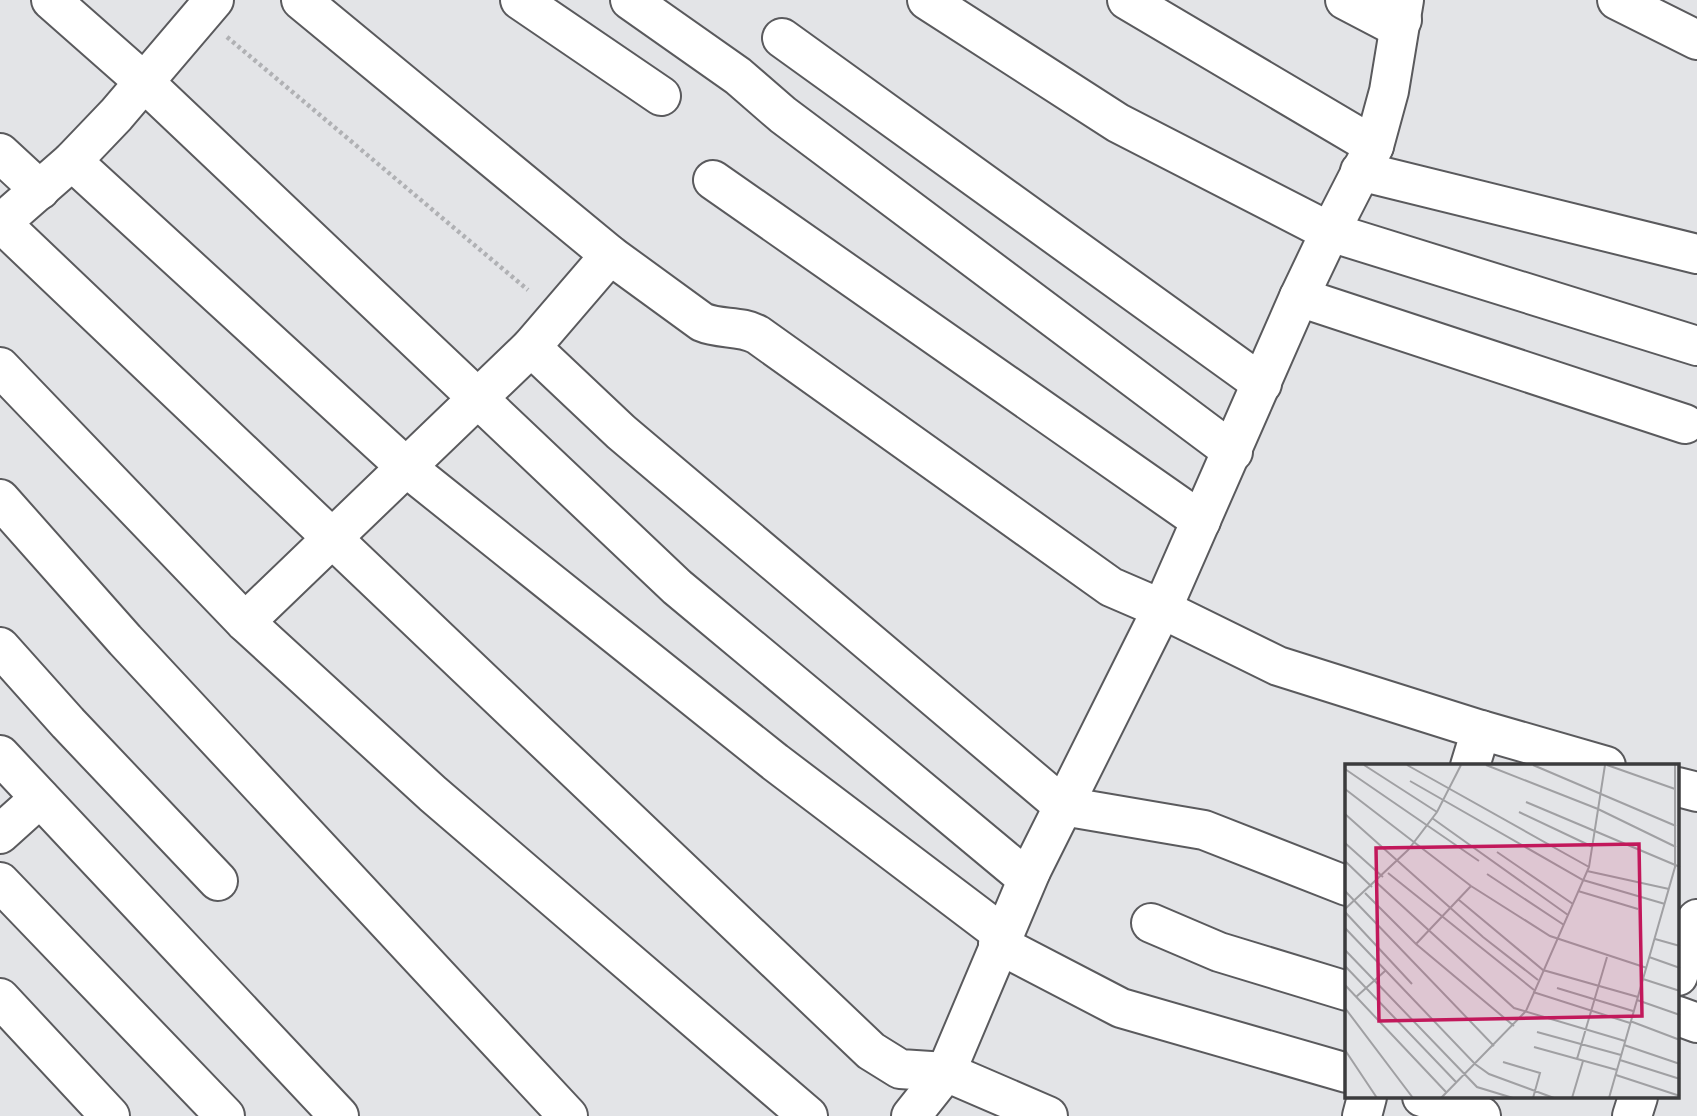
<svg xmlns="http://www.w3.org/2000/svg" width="1697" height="1116" viewBox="0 0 1697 1116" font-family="Karla,sans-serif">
<rect width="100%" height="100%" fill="#e3e4e7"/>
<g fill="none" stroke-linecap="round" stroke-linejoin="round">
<defs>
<g id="minor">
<path d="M51 0 144 82 677 587 1025 877 1031 871"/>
<path d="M301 0 610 255 702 322C720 330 741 325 758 335L1111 587 1162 609 1278 666 1481 730 1606 766"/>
<path d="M520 0 661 96"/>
<path d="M630 0 738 76 783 115 1233 452"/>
<path d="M927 0 1118 123 1330 232 1697 346"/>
<path d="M1127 0 1374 146"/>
<path d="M1345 0 1389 23 1402 20"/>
<path d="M1617 0 1697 40"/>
<path d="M782 38 1262 384"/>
<path d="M0 153 40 190"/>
<path d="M72 161 406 467 775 762 1002 934"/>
<path d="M1360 171 1697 254"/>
<path d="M713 180 1201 521"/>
<path d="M1 223 871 1051 900 1069 946 1072 1048 1116"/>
<path d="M0 224 72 161 116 115 214 0"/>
<path d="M1299 297 1685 424"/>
<path d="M531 347 621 432 1063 806 1204 830 1347 886"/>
<path d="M0 367 245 622 433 794 808 1116"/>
<path d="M0 499 125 640 568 1116"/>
<path d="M245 622 531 347 610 255"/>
<path d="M0 647 68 723 218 881"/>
<path d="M0 755 339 1116"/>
<path d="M1470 766 1481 730"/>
<path d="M1678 787 1697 792"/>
<path d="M0 834 40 798"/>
<path d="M0 882 225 1116"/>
<path d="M1151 923 1219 952 1347 991"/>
<path d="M998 944 1121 1008 1347 1073"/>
<path d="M1678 976 1697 919"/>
<path d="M0 998 110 1116"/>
<path d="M1678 1016 1697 1023"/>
<path d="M1422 1097 1481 1116"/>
<path d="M911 1116 946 1072 1031 871 1162 609 1299 297 1330 232 1374 146 1389 91 1404 0"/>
<path d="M1362 1116 1367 1097"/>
<path d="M1632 1116 1638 1097"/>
</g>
</defs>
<use href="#minor" stroke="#5a5a5d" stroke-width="42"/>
<path stroke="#b0b1b4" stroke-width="4.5" stroke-dasharray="3.5 3.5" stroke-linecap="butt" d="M227 37 528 290"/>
<use href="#minor" stroke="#fff" stroke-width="38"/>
</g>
<g transform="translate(1345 764)">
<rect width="334" height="334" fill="#e3e4e7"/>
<path fill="none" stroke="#a0a0a3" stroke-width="2" d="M19 1 92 48M62 1 244 103M141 1 253 45 331 83M188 1 331 62M262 1 330 25M0 5 134 97M65 17 238 116 320 140M0 25 126 122 205 172 302 204M181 38 335 103M174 48 248 83M0 50 138 173 193 216M87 54 223 151M0 79 38 113M152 88 228 140M0 97 27 123M242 107 324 125M43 109 189 226M142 110 219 161M32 119 169 244 280 277M0 127 149 282M233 127 293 145M20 129 71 180 169 262M114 136 198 206 293 233M0 145 63 86 92 48 116 1M0 148 67 220M0 164 130 300 144 310 209 334M310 175 335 182M71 180 126 122M0 186 132 323 168 334M304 193 335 204M0 202 111 318M298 215 335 227M0 221 101 328M212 224 288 247M188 228 285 259M11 233 40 207M292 236 335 251M0 244 68 334M285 257 335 276M192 268 276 291M279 281 335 300M189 283 272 306M0 286 32 334M232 295 262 193M275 296 335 315M158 298 195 309 188 334M271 311 335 332M96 334 181 247 244 103 260 1M227 334 238 297M264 334 330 103V1"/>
<path fill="#c2185b" fill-opacity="0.15" stroke="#c2185b" stroke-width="3.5" d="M294 80 297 252 34 257 31 84Z"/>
<rect width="334" height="334" fill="none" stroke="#3b3b3d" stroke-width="3.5"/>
</g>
</svg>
